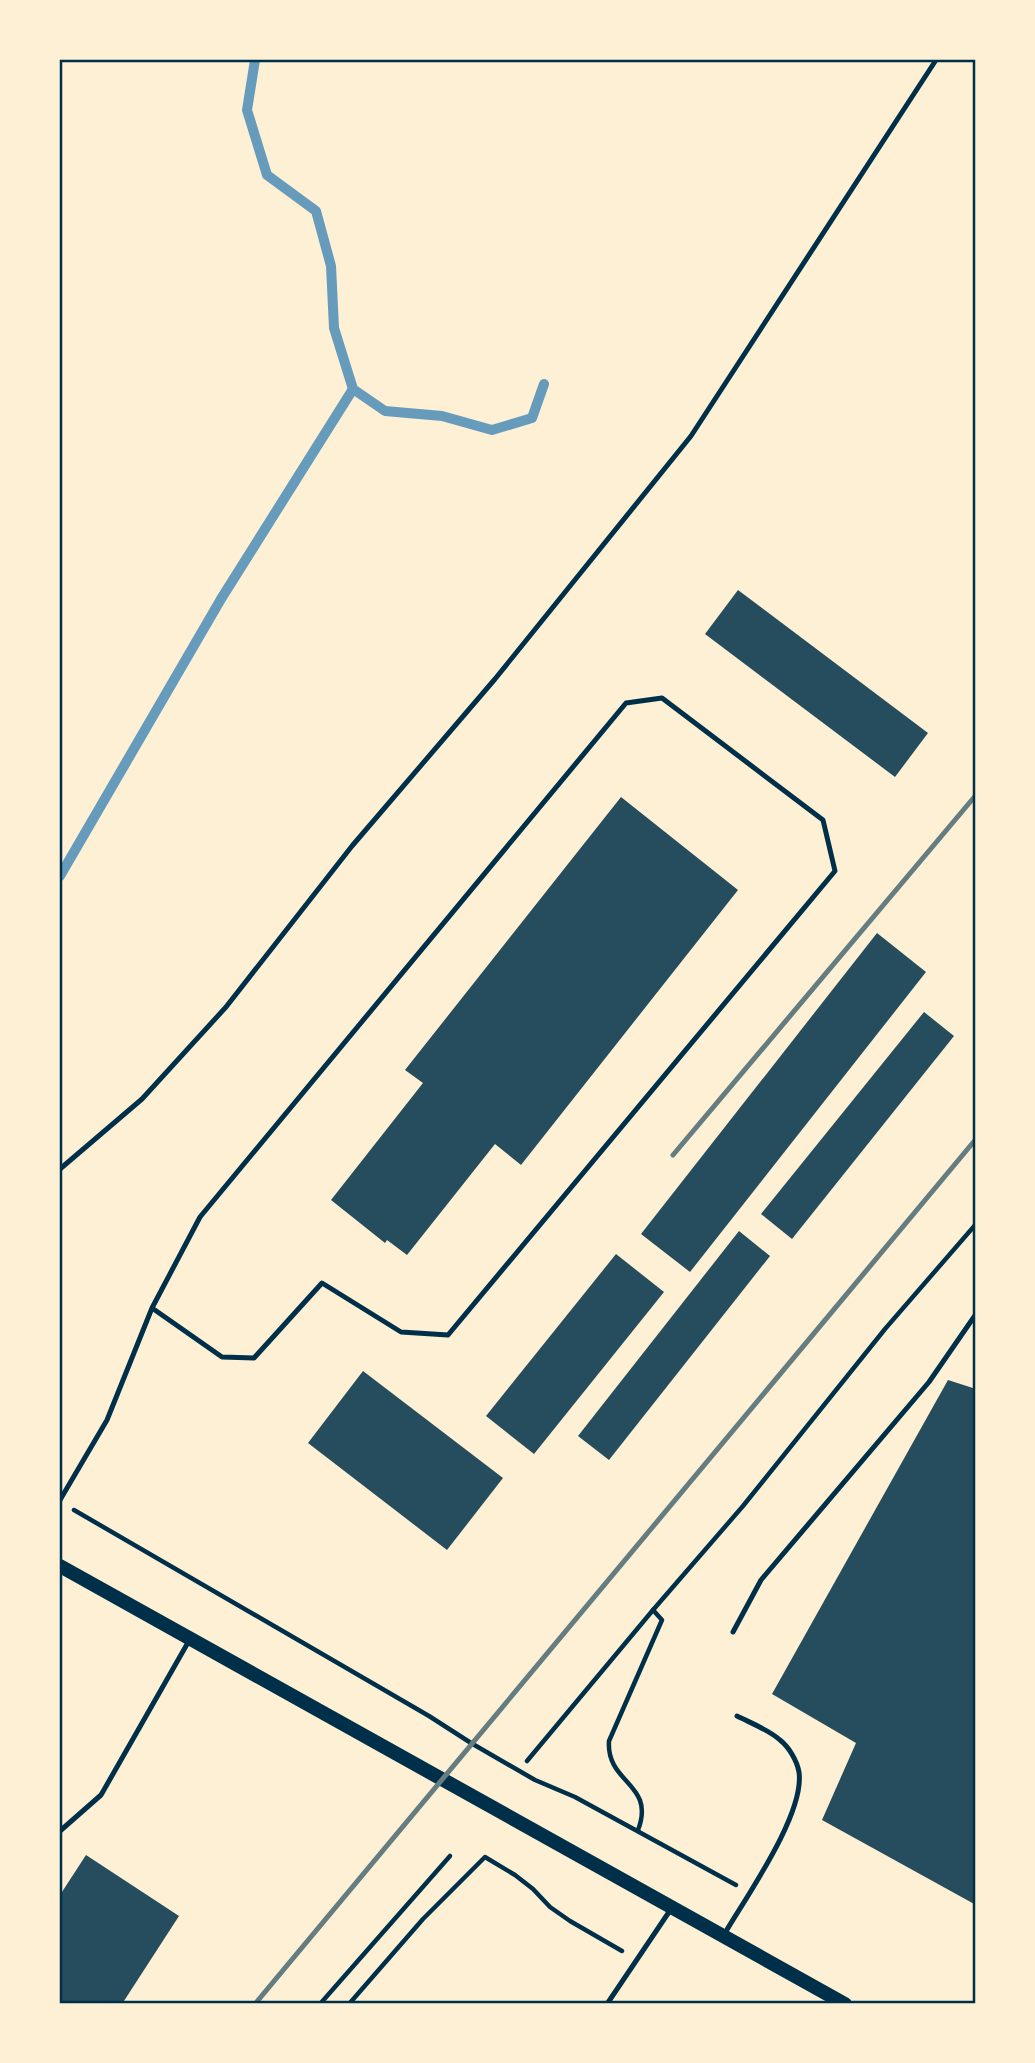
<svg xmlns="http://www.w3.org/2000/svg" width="1035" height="2063" viewBox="0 0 1035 2063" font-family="Quicksand,sans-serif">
<rect width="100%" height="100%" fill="#fdf0d5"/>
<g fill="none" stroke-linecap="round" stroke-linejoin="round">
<g stroke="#669bbc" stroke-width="10">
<path d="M255 60 247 110 267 175 316 211 331 266 334 328 353 389 385 411 442 416 492 430 532 418 544 384"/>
<path d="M60 876 221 599 353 389"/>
</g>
</g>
<g fill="#264d5e">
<path d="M738 590 928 733 895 777 705 634Z"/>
<path d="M621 797 738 890 521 1165 495 1144 407 1255 387 1240 385 1243 331 1200 423 1083 405 1070Z"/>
<path d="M877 933 926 972 690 1272 641 1234Z"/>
<path d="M924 1012 954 1036 792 1239 761 1214Z"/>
<path d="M739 1231 770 1256 609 1460 578 1436Z"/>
<path d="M616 1254 664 1292 534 1454 486 1416Z"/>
<path d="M363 1371 503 1478 447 1550 308 1443Z"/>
<path d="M948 1380 976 1389V1905L822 1820 856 1743 772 1694Z"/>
<path d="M86 1855 179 1916 122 2004H60V1895Z"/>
</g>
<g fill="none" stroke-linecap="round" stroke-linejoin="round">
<g stroke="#003049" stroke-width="4.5">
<path d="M74 1510 429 1716 471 1743 535 1780 575 1797 736 1885"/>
<path d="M527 1761 653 1610 743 1506 885 1329 976 1224"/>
<path d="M638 1830C656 1783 606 1784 609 1741L662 1620 653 1610"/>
<path d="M320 2004 450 1856"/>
<path d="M349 2004 423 1919 485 1857 515 1875 533 1889 550 1907 570 1921 622 1951"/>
</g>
<g stroke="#003049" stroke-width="5">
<path d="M60 1169 142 1099 226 1007 352 846 495 679 691 436 936 60"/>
<path d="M60 1500 107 1420 152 1308 200 1217 626 703 662 698 823 820 835 871 448 1335 401 1332 322 1283 254 1358 222 1357 152 1308"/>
<path d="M733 1632 761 1580 929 1382 976 1314"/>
<path d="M60 1831 101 1795 190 1639"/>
<path d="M725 1933C746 1897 805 1814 799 1772 797 1761 789 1747 780 1740 769 1730 751 1723 737 1716"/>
<path d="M607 2004 671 1909"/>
</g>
<path stroke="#003049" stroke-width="14" d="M60 1566 845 2004"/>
<g stroke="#657d81" stroke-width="5">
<path d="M673 1155 976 795"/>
<path d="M255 2004 976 1139"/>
</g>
</g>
<rect width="1035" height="2063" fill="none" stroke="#fdf0d5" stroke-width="122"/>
<rect x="61" y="61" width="913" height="1941" fill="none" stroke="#003049" stroke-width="2.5"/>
</svg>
